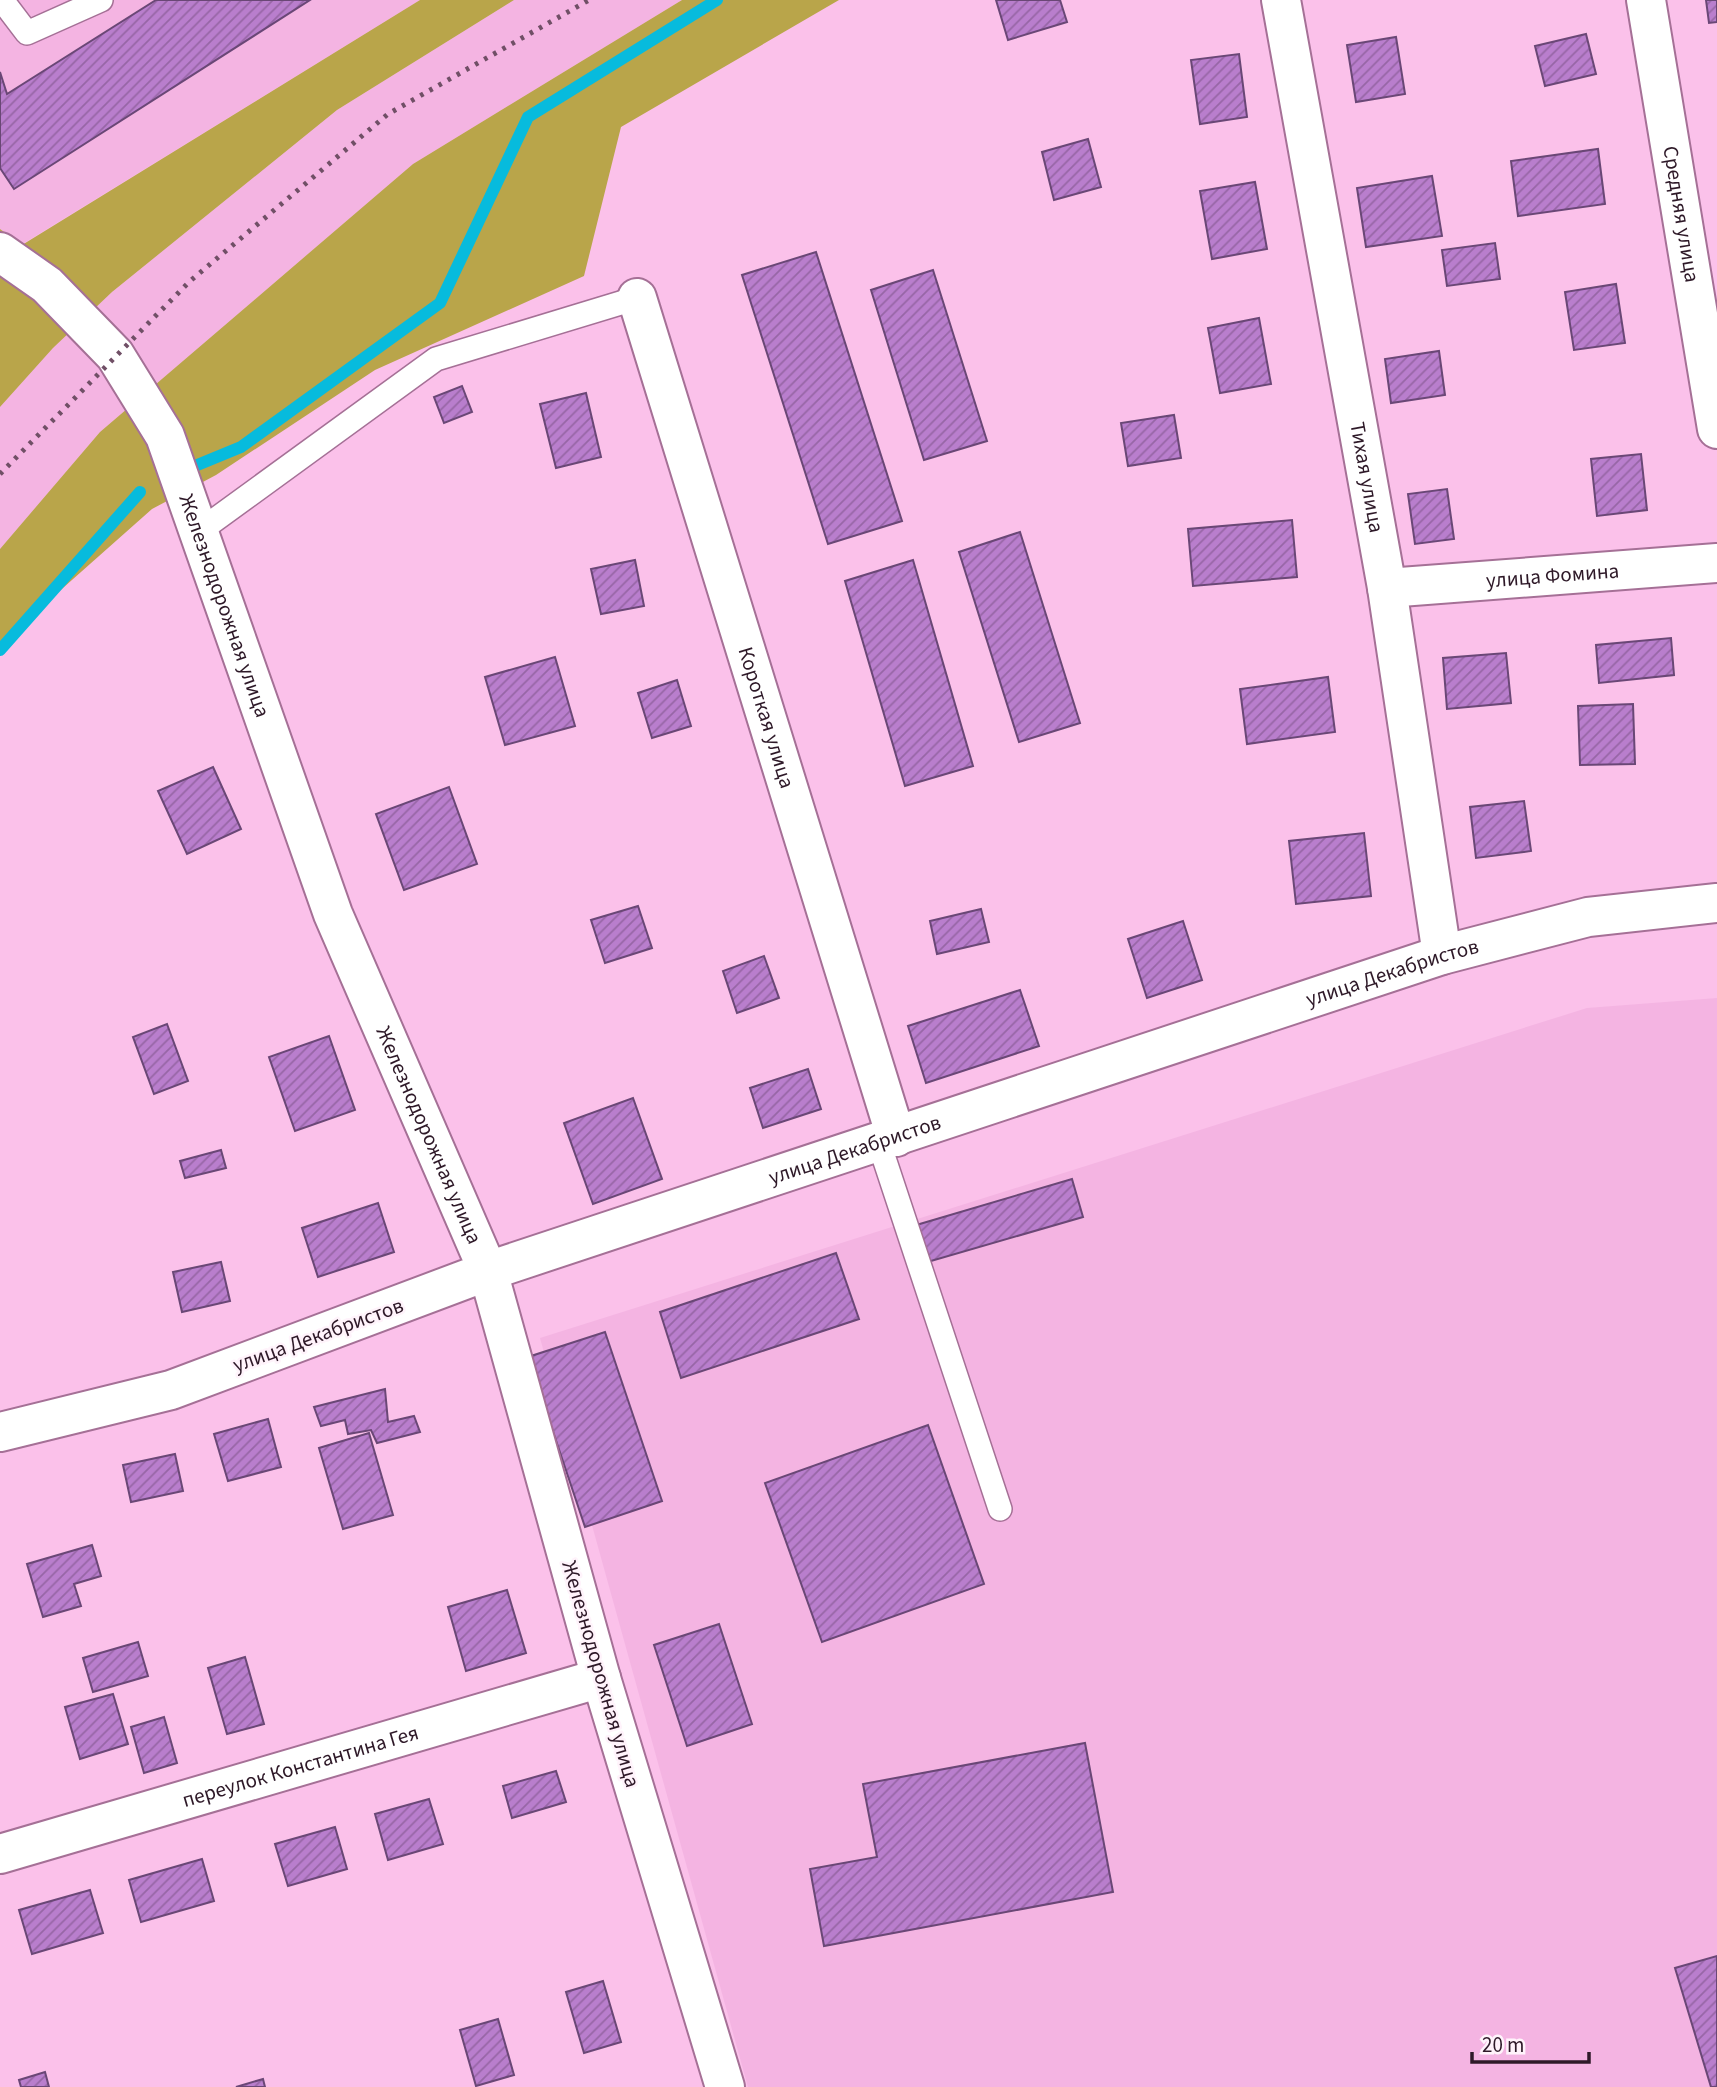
<svg xmlns="http://www.w3.org/2000/svg" width="1717" height="2087" viewBox="0 0 1717 2087" font-family="'Source Sans 3',sans-serif">
<defs>
<pattern id="building-hatch" width="6" height="6" patternUnits="userSpaceOnUse" patternTransform="scale(1.75)"><rect width="6" height="6" fill="#b97ecd"/><path d="M-1 1l2-2M0 6l6-6M5 7l2-2" fill="none" stroke="#9766a6"/></pattern>
</defs>
<rect width="100%" height="100%" fill="#fbc1ea"/>
<g fill="#f4b4e2">
<path d="M0 0H420L21 245 0 229Z"/>
<path d="M514 0H682L413 164 100 432 0 549V407L53 348 112 292 337 110Z"/>
<path d="M1717 998V2087H748L540 1338 1587 1008Z"/>
</g>
<g fill="#b9a54a">
<path d="M420 0H514L337 110 112 292 53 348 0 407V229L22 245Z"/>
<path d="M682 0H839L621 127 584 276 375 370 216 475 152 509 37 611 0 653V549L100 432 413 164Z"/>
</g>
<g fill="none" stroke-linecap="round" stroke-linejoin="round">
<g stroke="#07bbdd" stroke-width="12">
<path d="M190 468 241 447 440 303 528 117 717 0"/>
<path d="M0 650 140 492"/>
</g>
</g>
<g fill="url(#building-hatch)" stroke="#6a4776" stroke-width="2">
<path d="M156 0H310L14 189 0 168V72L7 94Z"/>
<path d="M996 0H1060L1067 22 1008 40Z"/>
<path d="M1706 0H1717V22L1709 23Z"/>
<path d="M1586 34 1596 74 1545 86 1535 46Z"/>
<path d="M1396 37 1405 94 1356 102 1347 45Z"/>
<path d="M1239 54 1247 117 1200 124 1191 60Z"/>
<path d="M1088 139 1101 187 1054 200 1042 152Z"/>
<path d="M1598 149 1605 204 1518 216 1511 161Z"/>
<path d="M1432 176 1442 236 1366 247 1357 188Z"/>
<path d="M1255 182 1267 249 1212 259 1200 191Z"/>
<path d="M1495 243 1500 279 1447 286 1442 250Z"/>
<path d="M816 252 902 521 828 544 742 275Z"/>
<path d="M933 270 987 441 924 460 871 290Z"/>
<path d="M1616 284 1625 343 1574 350 1565 292Z"/>
<path d="M1259 318 1271 384 1220 393 1208 328Z"/>
<path d="M1439 351 1445 395 1391 403 1385 359Z"/>
<path d="M462 386 472 412 444 423 434 397Z"/>
<path d="M586 393 601 457 556 468 540 404Z"/>
<path d="M1174 415 1181 458 1128 466 1121 423Z"/>
<path d="M1641 454 1647 510 1597 516 1591 459Z"/>
<path d="M1447 489 1454 539 1415 544 1408 494Z"/>
<path d="M1292 520 1297 577 1193 586 1188 529Z"/>
<path d="M1020 532 1080 723 1019 742 959 552Z"/>
<path d="M635 560 644 606 601 614 591 569Z"/>
<path d="M913 560 973 766 905 786 845 581Z"/>
<path d="M1671 638 1674 675 1599 683 1596 645Z"/>
<path d="M1506 653 1511 703 1447 709 1443 658Z"/>
<path d="M555 657 575 726 505 745 485 677Z"/>
<path d="M1328 677 1335 732 1247 744 1240 689Z"/>
<path d="M677 680 691 726 652 738 638 693Z"/>
<path d="M1633 704 1635 764 1580 765 1578 706Z"/>
<path d="M213 767 241 829 187 854 158 791Z"/>
<path d="M449 787 477 864 404 890 376 814Z"/>
<path d="M1524 801 1531 851 1476 858 1470 807Z"/>
<path d="M1364 833 1371 896 1296 904 1289 841Z"/>
<path d="M638 906 652 948 605 963 591 920Z"/>
<path d="M981 909 989 942 937 954 930 921Z"/>
<path d="M1183 921 1202 980 1147 998 1128 939Z"/>
<path d="M764 956 779 998 737 1013 723 971Z"/>
<path d="M1020 990 1039 1046 926 1083 908 1026Z"/>
<path d="M167 1024 188 1081 154 1094 133 1037Z"/>
<path d="M329 1036 355 1110 295 1131 269 1057Z"/>
<path d="M808 1069 821 1109 763 1128 750 1088Z"/>
<path d="M633 1098 662 1179 593 1204 564 1123Z"/>
<path d="M221 1150 226 1168 185 1178 180 1161Z"/>
<path d="M1072 1179 1083 1217 924 1263 913 1226Z"/>
<path d="M378 1203 394 1252 318 1277 302 1228Z"/>
<path d="M836 1253 859 1319 681 1378 660 1312Z"/>
<path d="M221 1262 230 1301 182 1312 173 1272Z"/>
<path d="M605 1332 662 1501 585 1527 528 1357Z"/>
<path d="M385 1389 388 1422 414 1416 420 1432 377 1443 371 1430 348 1434 345 1420 321 1426 314 1407Z"/>
<path d="M268 1419 281 1467 228 1481 214 1434Z"/>
<path d="M928 1425 984 1584 822 1642 765 1483Z"/>
<path d="M369 1433 393 1515 343 1529 319 1448Z"/>
<path d="M175 1454 183 1491 131 1502 123 1465Z"/>
<path d="M92 1545 101 1576 74 1584 81 1606 43 1617 27 1564Z"/>
<path d="M507 1590 526 1653 466 1671 448 1607Z"/>
<path d="M719 1624 752 1724 687 1746 654 1645Z"/>
<path d="M138 1642 148 1676 93 1692 83 1658Z"/>
<path d="M245 1657 264 1724 227 1734 208 1668Z"/>
<path d="M113 1694 128 1744 80 1759 65 1707Z"/>
<path d="M164 1717 177 1763 144 1773 131 1727Z"/>
<path d="M1085 1743 1113 1892 824 1946 810 1869 877 1857 863 1784Z"/>
<path d="M556 1771 566 1802 512 1818 503 1786Z"/>
<path d="M429 1799 443 1844 388 1860 375 1814Z"/>
<path d="M335 1827 347 1869 288 1886 275 1844Z"/>
<path d="M202 1859 214 1901 141 1922 129 1880Z"/>
<path d="M90 1890 103 1933 32 1954 19 1910Z"/>
<path d="M1717 1956V2087H1711L1675 1968Z"/>
<path d="M603 1981 621 2042 584 2053 566 1992Z"/>
<path d="M498 2019 514 2075 476 2086 460 2030Z"/>
<path d="M45 2072 49 2087H21L19 2080Z"/>
<path d="M263 2079 265 2087H236Z"/>
</g>
<g fill="none" stroke-linecap="round" stroke-linejoin="round">
<defs>
<g id="lane">
<path d="M2 0 27 33 101 0"/>
<path d="M201 530 436 359 637 298"/>
<path d="M879 1143 1000 1509"/>
</g>
<g id="street">
<path id="s1" d="M1281 0 1387 588 1442 955"/>
<path id="s2" d="M1646 0 1717 429"/>
<path id="s3" d="M0 252 47 285 115 355 165 436 333 914 488 1271 171 1390 0 1432"/>
<path id="s4" d="M637 298 896 1137"/>
<path id="s5" d="M1387 588 1717 563"/>
<path id="s6" d="M0 1854 601 1678"/>
</g>
<g id="secondary">
<path id="s7" d="M725 2087 601 1678 488 1271 1442 955 1588 917 1717 903"/>
</g>
</defs>
<use href="#lane" stroke="#a57096" stroke-width="26"/>
<use href="#street" stroke="#a57096" stroke-width="42"/>
<use href="#secondary" stroke="#a57096" stroke-width="42"/>
<use href="#lane" stroke="#fff" stroke-width="23"/>
<use href="#street" stroke="#fff" stroke-width="38"/>
<use href="#secondary" stroke="#fff" stroke-width="38"/>
<path stroke="#704f66" stroke-width="5" stroke-dasharray="3.5 7" stroke-linecap="butt" d="M0 474 189 282 388 114 589 0"/>
</g>
<g text-anchor="middle" stroke-width="5" stroke-linejoin="round" paint-order="stroke">
<g font-size="21" fill="#2e1928" stroke="#fff3fb">
<text dy="7" stroke="none"><textPath href="#s2" startOffset="217">Средняя улица</textPath></text>
<text dy="7" stroke="none"><textPath href="#s1" startOffset="485">Тихая улица</textPath></text>
<text dy="7" stroke="none"><textPath href="#s5" startOffset="166">улица Фомина</textPath></text>
<text dy="7" stroke="none"><textPath href="#s3" startOffset="430">Железнодорожная улица</textPath></text>
<text dy="7" stroke="none"><textPath href="#s4" startOffset="439">Короткая улица</textPath></text>
<text dy="7" stroke="none"><textPath href="#s7" startOffset="1802">улица Декабристов</textPath></text>
<text dy="7" stroke="none"><textPath href="#s3" startOffset="998">Железнодорожная улица</textPath></text>
<text dy="7" stroke="none"><textPath href="#s7" startOffset="1236">улица Декабристов</textPath></text>
<text transform="translate(318 1335) rotate(-20)" y="7">улица Декабристов</text>
<text transform="translate(601 1674) rotate(74)" y="7">Железнодорожная улица</text>
<text dy="7" stroke="none"><textPath href="#s6" startOffset="313">переулок Константина Гея</textPath></text>
</g>
</g>
<path d="M1472 2052v10h117v-10" fill="none" stroke="#2e1928" stroke-width="3.5"/>
<text x="1482" y="2052" font-size="21" fill="#2e1928" stroke="#fff3fb" stroke-width="5" paint-order="stroke">20 m</text>
</svg>
